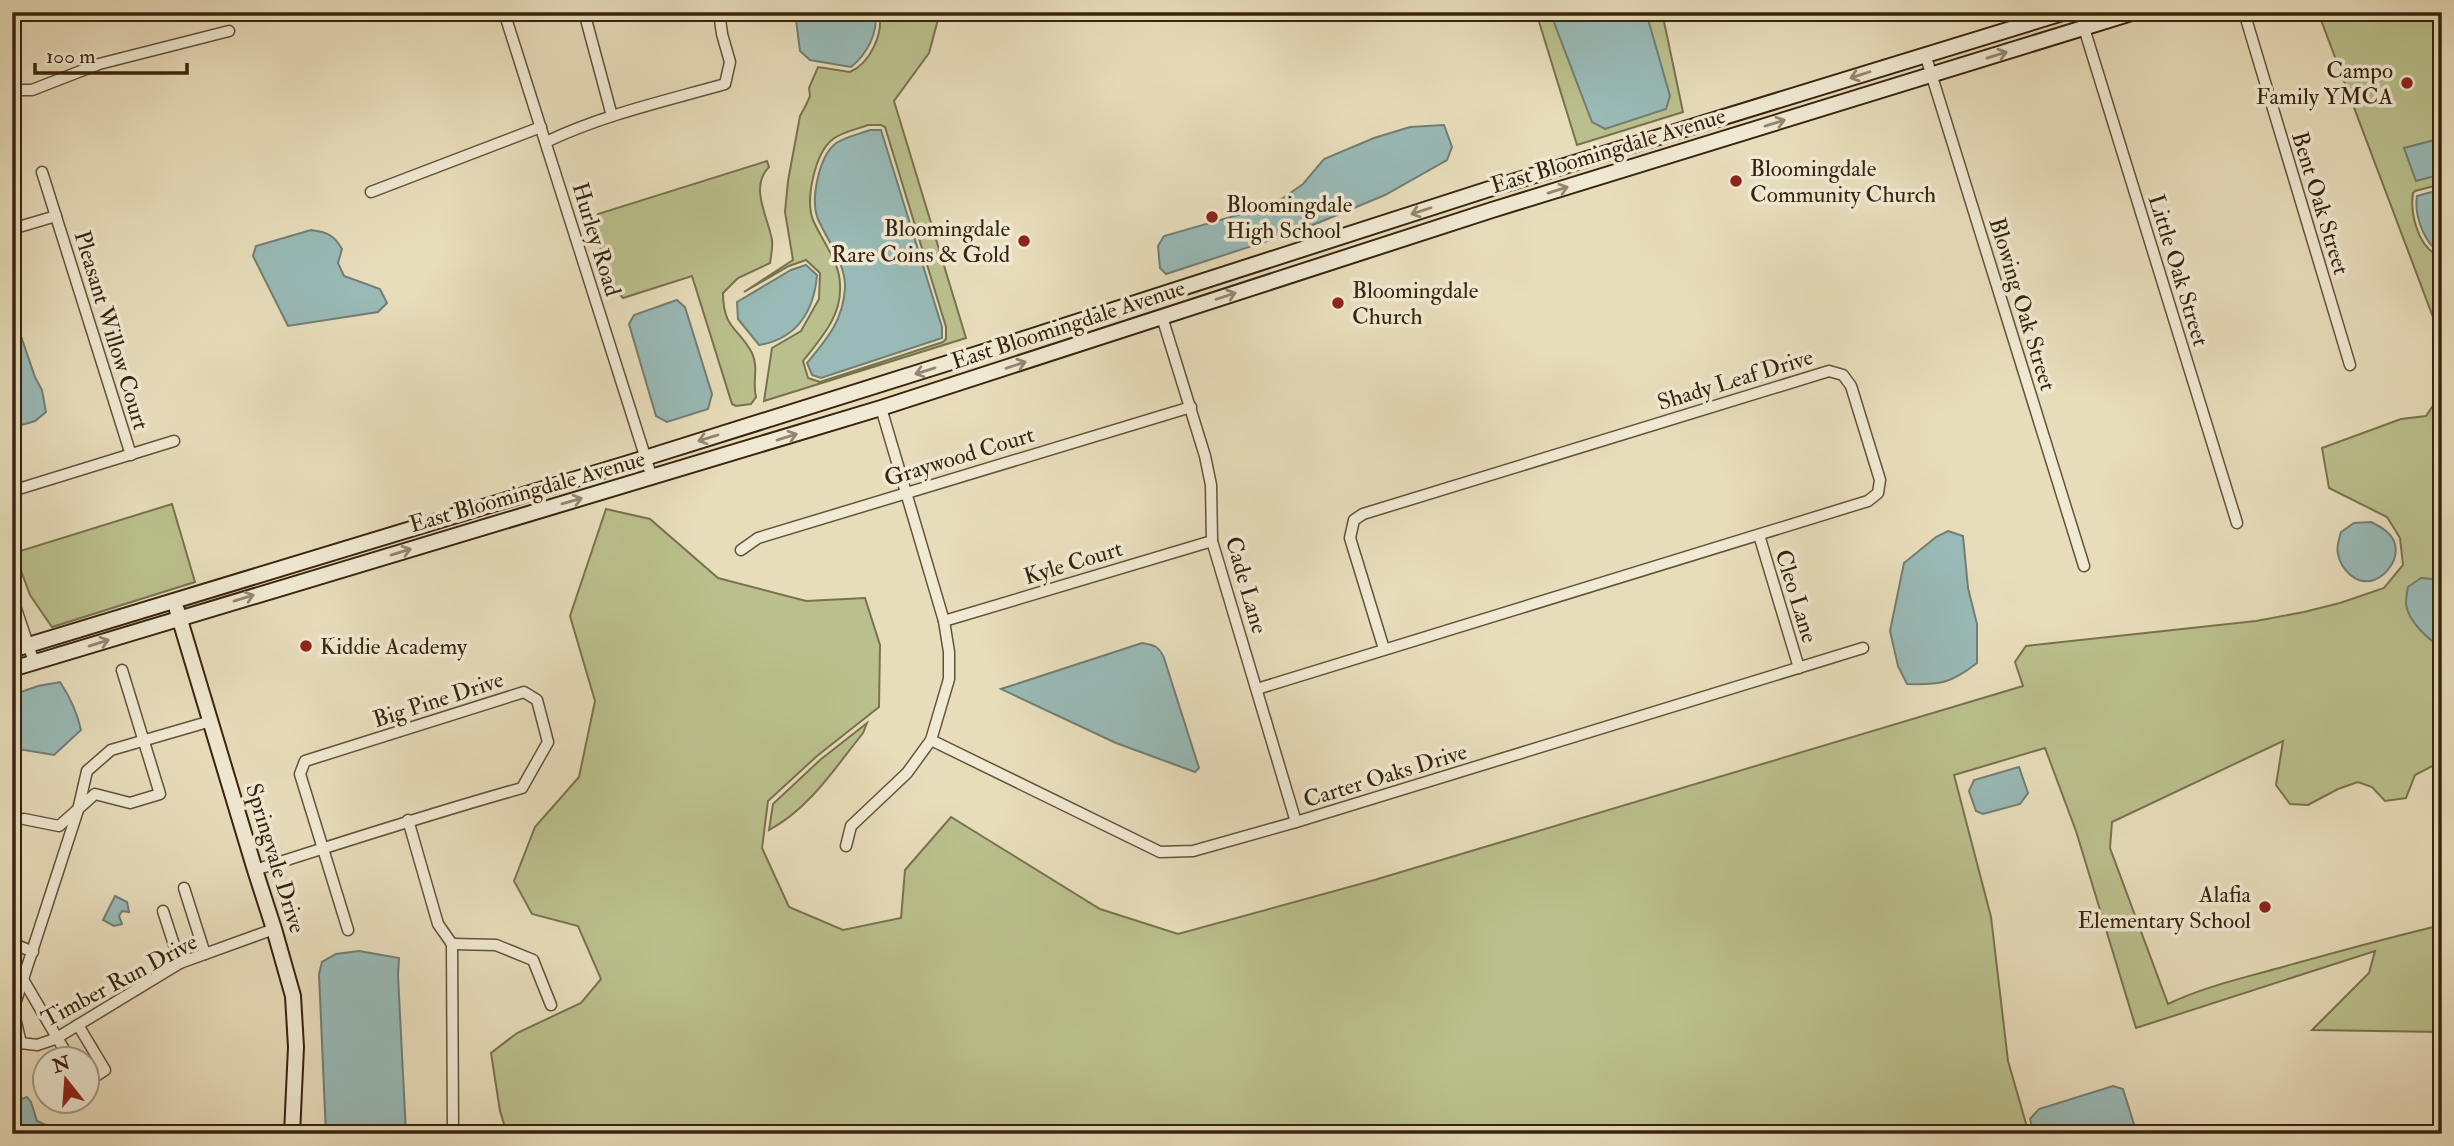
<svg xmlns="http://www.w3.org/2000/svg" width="2454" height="1146" viewBox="0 0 2454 1146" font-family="'IM FELL Double Pica',serif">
<rect width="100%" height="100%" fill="#e8ddbb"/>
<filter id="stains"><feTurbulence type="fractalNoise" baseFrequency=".00286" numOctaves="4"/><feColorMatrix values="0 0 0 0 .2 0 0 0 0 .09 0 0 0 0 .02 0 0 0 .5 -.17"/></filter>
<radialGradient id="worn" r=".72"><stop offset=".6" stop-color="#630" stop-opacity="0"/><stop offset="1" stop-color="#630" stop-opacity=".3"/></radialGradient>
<g fill="#bac08d" stroke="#79724e" stroke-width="2" fill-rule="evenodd">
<path d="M879 12H940L929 53 894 101 966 338 764 401 772 348 801 331 819 299 820 273 806 260 789 266 744 292 793 260 785 212 788 181 800 116 806 105 810 96 809 88 818 67 850 72C870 63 884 34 879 12ZM868 125H881L885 127 946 327V339L943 342 820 382 808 378 803 361C821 338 842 316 840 285 840 262 822 241 813 220 805 199 815 153 833 139 842 132 858 129 868 125Z"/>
<path d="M1536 12H1662L1683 112 1577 145Z"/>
<path d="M2318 12H2442V184L2415 191 2413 193C2410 212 2417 243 2435 254L2442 251V341Z"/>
<path d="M767 161 769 167C749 187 768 217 772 240 773 248 771 255 770 263L738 278 723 293C723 329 739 328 752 353 759 368 752 382 756 397L751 404 736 406 732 404 692 276 623 298 610 283 594 224 598 214Z"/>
<path d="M2442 373V580L2421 578 2434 643 2442 647V761L2415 775 2406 798 2385 801 2372 787 2358 782 2338 789 2308 805 2290 804 2276 785 2283 741 2112 822 2110 848 2168 1004C2201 988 2239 979 2275 969 2330 954 2386 938 2442 925V1032L2312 1030 2369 973 2375 951 2136 1028 2076 831 2045 748 1954 775 1991 917 2008 1061 2029 1134H507L500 1111 491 1053 517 1033 581 1003 601 979 578 926 532 914 514 881 535 827 579 777 595 701 570 616 606 509 650 519 718 578 806 601 865 598 880 645 879 707 817 756 768 801 762 848 789 907 843 930 901 918 905 870 951 817 1100 909 1178 934 1371 881 2023 686 2015 662 2026 646 2256 621 2304 612 2340 603 2384 588 2403 565 2400 538 2387 517 2329 488 2322 448 2401 419 2426 416 2436 401V378Z"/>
<path d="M172 504 195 582 52 627 30 595 16 557 17 552Z"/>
<path d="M867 723 863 733C835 768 809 809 769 830L773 804 820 760Z"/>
</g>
<g fill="#99bab7" stroke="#727e73" stroke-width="2">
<path d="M795 12H875C879 33 866 55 851 67L810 60 800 51Z"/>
<path d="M1550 12H1646L1670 96 1666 109 1605 129 1592 122Z"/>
<path d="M1444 125 1452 147 1447 160 1385 195 1301 230 1166 274 1160 268 1158 246 1164 236 1273 205 1303 184 1324 159 1374 138 1410 127Z"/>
<path d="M870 130H881L942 327V338L821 378 812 375 807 363C827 339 843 321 845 288 846 264 827 240 818 219 810 200 819 157 835 144 844 137 860 134 870 130Z"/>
<path d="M2442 138V174L2416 181 2404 148Z"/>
<path d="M2442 189V246L2435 249C2422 237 2414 212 2417 196Z"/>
<path d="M311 230C327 232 334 235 342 249L338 263 344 276 380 289 387 303 378 312 288 326 253 256 256 246Z"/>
<path d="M806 265 817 275C814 311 797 339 759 345L738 319 737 302 791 270Z"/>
<path d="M677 300 685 307 712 394 708 409 667 422 656 416 629 324 634 315Z"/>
<path d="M12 310 35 377 42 390 46 412 35 421 12 428Z"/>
<path d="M2371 522C2381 527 2392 533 2395 544 2399 559 2387 575 2374 580 2356 586 2341 569 2338 554 2336 547 2339 539 2341 532L2354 523Z"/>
<path d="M1948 531 1963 536 1968 588 1977 624V663C1950 684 1940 685 1907 684L1898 666 1890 631 1904 563 1936 537Z"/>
<path d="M2421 578 2442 580V647C2428 640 2408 621 2406 604 2406 599 2407 592 2408 587Z"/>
<path d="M1142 643C1154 645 1159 646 1164 658L1199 768 1195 772 1116 743 1001 689Z"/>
<path d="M60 682C70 697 77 712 81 730L54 755 12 748V695L38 686Z"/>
<path d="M2019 767 2028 793 2020 804 1983 814 1976 811 1969 791 1974 780Z"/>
<path d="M115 896 127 902 129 912 122 911 119 916 122 924 114 926 103 920Z"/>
<path d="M359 951 399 958 398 975 406 1134H326L319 974 322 962 336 954Z"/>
<path d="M2113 1086 2123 1089 2137 1134H2034L2030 1119 2039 1109Z"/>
<path d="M27 1097 31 1102 37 1121 65 1134H12V1103Z"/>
</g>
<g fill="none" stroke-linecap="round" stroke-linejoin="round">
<defs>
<g id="street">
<path d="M504 12 652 478"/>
<path d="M584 12 612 116"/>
<path d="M2244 12 2350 365"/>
<path d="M2084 28 2237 523"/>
<path d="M1925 54 2084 566"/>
<path d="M12 90H32L99 64 229 31"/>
<path d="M546 142C602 115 665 101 725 84L730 62 722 34 719 12"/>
<path d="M42 172 131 455"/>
<path d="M371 192 541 127"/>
<path d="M12 229 56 216"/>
<path d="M1162 317 1205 456 1211 485 1212 541 1296 822"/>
<path d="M12 491 174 441"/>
<path d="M1759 535 1799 668"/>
<path d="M741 550 758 538 1191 407"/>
<path d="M12 597 34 662"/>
<path d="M944 621 1212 541"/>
<path d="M1257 689 1868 501 1878 493 1880 480 1851 386 1843 375 1829 371 1363 514 1354 520 1350 538 1384 649"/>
<path d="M931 740 1160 852 1193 851 1296 822 1863 648"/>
<path d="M24 819 59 826 95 794 130 803 160 794 122 670"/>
<path d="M408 820 438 924 452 944 453 1134"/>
<path d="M846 846 851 826 907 773 931 740 949 679V652L944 621 881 408"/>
<path d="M255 870C344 842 432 813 522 788L548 742 537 700 524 692 305 761 300 774 348 930"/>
<path d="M184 888 205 954"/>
<path d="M163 911 180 963"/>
<path d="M12 943 33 952"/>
<path d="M452 944 496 945 533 960 551 1005"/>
<path d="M24 981 69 1058"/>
<path d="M78 1025 105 1070 88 1081"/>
<path d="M21 1043 13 1010 78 810 87 771 111 750 211 721"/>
<path d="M21 1043 37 1045 55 1039 180 963 274 929"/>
<path d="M12 1050 21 1043"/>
</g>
<g id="secondary">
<path d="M177 610 255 870 274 929 293 996 296 1047 292 1134"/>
<path d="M12 650 645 458 980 353 1486 190 2066 12"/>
<path d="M12 669 881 408 1492 210 2135 12"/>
</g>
</defs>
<use href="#street" stroke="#645239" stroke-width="13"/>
<use href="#secondary" stroke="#38240e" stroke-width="18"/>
<use href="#street" stroke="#f0e9d3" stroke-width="10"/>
<use href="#secondary" stroke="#f0e9d3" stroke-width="14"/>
</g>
<defs><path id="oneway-shaft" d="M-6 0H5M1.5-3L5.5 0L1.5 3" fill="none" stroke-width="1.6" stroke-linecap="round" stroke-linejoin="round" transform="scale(1.75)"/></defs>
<g stroke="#948670">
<use href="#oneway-shaft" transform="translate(1997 55) rotate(-17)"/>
<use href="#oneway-shaft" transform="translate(1860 75) rotate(162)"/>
<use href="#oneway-shaft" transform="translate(1775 123) rotate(-17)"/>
<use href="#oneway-shaft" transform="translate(1558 190) rotate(-17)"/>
<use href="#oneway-shaft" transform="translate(1421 211) rotate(162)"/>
<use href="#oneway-shaft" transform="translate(1226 296) rotate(-18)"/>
<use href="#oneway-shaft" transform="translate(1016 365) rotate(-18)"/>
<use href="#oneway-shaft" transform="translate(925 371) rotate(163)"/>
<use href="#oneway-shaft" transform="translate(787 437) rotate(-17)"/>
<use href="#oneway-shaft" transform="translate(708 438) rotate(163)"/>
<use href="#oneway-shaft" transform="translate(572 501) rotate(-16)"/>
<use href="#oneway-shaft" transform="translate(401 552) rotate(-17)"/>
<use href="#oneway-shaft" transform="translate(244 598) rotate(-17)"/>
<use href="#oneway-shaft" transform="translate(99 643) rotate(-17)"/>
</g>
<g fill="#8f2418" stroke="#f0e9d3" stroke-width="2.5">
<circle cx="2407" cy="83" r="7"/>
<circle cx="1736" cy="181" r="7"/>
<circle cx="1212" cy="217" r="7"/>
<circle cx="1024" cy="241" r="7"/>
<circle cx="1338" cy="303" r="7"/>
<circle cx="306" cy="646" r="7"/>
<circle cx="2265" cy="907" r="7"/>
</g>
<g text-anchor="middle" stroke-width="7" stroke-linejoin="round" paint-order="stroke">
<g font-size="23" fill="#38240e" stroke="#f0e9d3" text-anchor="start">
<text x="2393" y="78" text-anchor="end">Campo<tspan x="2393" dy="26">Family YMCA</tspan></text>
<text x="1750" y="176">Bloomingdale<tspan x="1750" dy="26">Community Church</tspan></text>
<text x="1226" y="212">Bloomingdale<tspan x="1226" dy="26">High School</tspan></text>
<text x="1010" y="236" text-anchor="end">Bloomingdale<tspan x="1010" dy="26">Rare Coins &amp; Gold</tspan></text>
<text x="1352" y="298">Bloomingdale<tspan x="1352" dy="26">Church</tspan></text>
<text x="320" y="654">Kiddie Academy</text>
<text x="2251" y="902" text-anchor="end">Alafia<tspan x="2251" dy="26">Elementary School</tspan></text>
</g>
<g font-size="23" fill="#38240e" stroke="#f0e9d3">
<text transform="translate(1608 150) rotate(-17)" y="8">East Bloomingdale Avenue</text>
<text transform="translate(2321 203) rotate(73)" y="8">Bent Oak Street</text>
<text transform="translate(597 239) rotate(73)" y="8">Hurley Road</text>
<text transform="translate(2179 270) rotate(73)" y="8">Little Oak Street</text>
<text transform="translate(2023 304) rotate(73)" y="8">Blowing Oak Street</text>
<text transform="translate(1068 324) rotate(-18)" y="8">East Bloomingdale Avenue</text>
<text transform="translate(112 330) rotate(73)" y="8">Pleasant Willow Court</text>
<text transform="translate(1735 379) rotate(-17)" y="8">Shady Leaf Drive</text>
<text transform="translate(959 456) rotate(-17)" y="8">Graywood Court</text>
<text transform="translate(527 491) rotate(-16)" y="8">East Bloomingdale Avenue</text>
<text transform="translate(1073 562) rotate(-17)" y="8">Kyle Court</text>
<text transform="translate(1247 585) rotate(74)" y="8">Cade Lane</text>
<text transform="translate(1797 596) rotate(73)" y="8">Cleo Lane</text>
<text transform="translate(438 699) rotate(-18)" y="8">Big Pine Drive</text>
<text transform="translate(1385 775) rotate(-17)" y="8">Carter Oaks Drive</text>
<text transform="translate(276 858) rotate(73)" y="8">Springvale Drive</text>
<text transform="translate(119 980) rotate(-28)" y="8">Timber Run Drive</text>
</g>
</g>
<rect width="2454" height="1146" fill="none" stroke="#e8ddbb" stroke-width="42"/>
<rect x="14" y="14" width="2426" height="1118" fill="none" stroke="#38240e" stroke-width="3.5"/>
<rect x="21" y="21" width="2412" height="1104" fill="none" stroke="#38240e" stroke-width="2"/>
<g transform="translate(66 1080) rotate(343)"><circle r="33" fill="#f0e9d3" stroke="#a69a84" stroke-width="2"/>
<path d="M0-5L12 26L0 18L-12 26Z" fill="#8f2418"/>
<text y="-10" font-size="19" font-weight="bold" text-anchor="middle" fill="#38240e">N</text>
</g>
<path d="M35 63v10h152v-10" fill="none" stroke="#38240e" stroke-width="3.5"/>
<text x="46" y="63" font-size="21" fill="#38240e" stroke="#f0e9d3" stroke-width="5" paint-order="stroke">100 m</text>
<rect width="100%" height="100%" filter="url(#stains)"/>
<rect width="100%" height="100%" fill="url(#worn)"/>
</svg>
